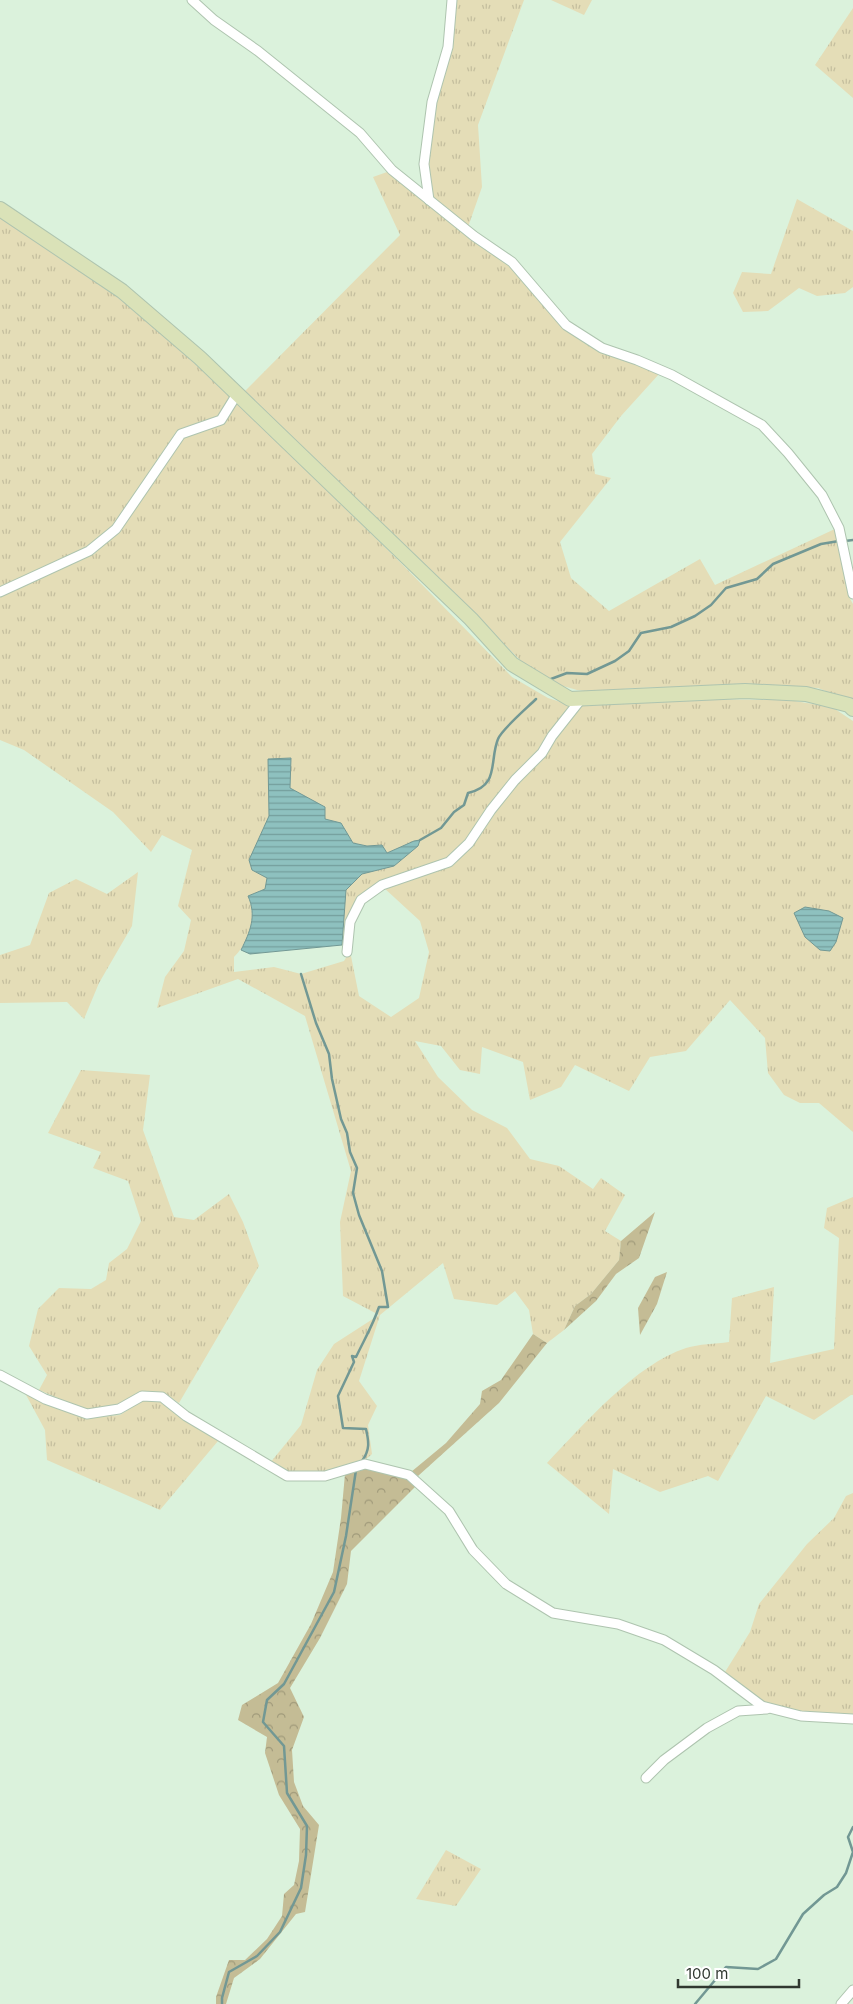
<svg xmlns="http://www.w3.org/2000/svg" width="853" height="2004" viewBox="0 0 853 2004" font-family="Inter,sans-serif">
<defs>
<pattern id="grass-tufts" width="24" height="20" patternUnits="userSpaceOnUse" patternTransform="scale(1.25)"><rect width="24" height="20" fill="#e4ddb7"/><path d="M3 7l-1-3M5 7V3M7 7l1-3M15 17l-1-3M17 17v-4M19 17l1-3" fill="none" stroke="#c4be9e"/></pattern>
<pattern id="forest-crowns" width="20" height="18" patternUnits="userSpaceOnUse" patternTransform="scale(1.25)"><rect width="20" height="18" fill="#c4bc95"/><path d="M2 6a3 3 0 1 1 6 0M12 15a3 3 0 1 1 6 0" fill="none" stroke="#a09a7a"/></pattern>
<pattern id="water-rules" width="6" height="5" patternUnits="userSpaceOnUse" patternTransform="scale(1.25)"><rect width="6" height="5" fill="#8ec1bf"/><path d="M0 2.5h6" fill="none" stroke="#749e9c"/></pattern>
</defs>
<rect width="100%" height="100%" fill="#dbf2dc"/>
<g fill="url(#grass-tufts)">
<path d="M456 0H524L478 125 482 187 468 227 432 198 428 165 435 103Z"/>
<path d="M551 0H592L584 15Z"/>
<path d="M853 8V98L815 65Z"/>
<path d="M387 172 470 237 513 268 565 327 660 373 621 416 592 454 595 474 611 478 560 542 571 578 609 611 700 559 715 585 837 528 849 597 853 604V702L818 688 755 685 633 688 594 692 577 690 556 684 524 664 380 521 245 391 400 235 373 177Z"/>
<path d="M797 199 853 231V287L845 293 817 296 799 288 768 311 743 312 733 293 742 272 771 274Z"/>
<path d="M0 216 100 282 168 339 231 396 219 418 176 432 131 503 114 525 83 551 0 587Z"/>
<path d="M237 402 401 563 512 677 548 698 570 705 547 735 539 750 508 782 467 842 448 860 380 883 359 899 348 921 347 945H342L346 890 362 874 394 866 418 846 420 840 414 841 387 853 382 845 367 846 353 843 341 823 325 819V807L290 788 291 758 268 759 269 816 249 860 252 870 267 877 265 889 248 896C257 917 250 941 234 957V972L274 967 301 974 344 961 350 951 359 996 391 1017 419 998 429 952 420 921 383 887 450 865 472 845 494 810 517 781 546 755 556 738 583 705 685 699 788 700 832 707 853 721V1132L819 1103H800L784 1095 768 1073 765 1038 730 1000 686 1051 650 1057 629 1091 575 1065 561 1087 530 1100 523 1062 482 1047 480 1074 460 1070 441 1046 415 1041 438 1077 472 1110 507 1128 530 1159 559 1166 593 1189 601 1178 625 1195 605 1231 621 1241 619 1260 591 1294 575 1306 564 1330 547 1343 533 1334 529 1310 515 1291 497 1305 454 1299 443 1263 380 1315 359 1381 377 1406 368 1425 372 1454C360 1468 306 1478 287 1473 281 1471 275 1466 270 1463L301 1425 317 1370 334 1344 379 1315 343 1296 340 1222 351 1171 305 1016 238 979 157 1008 165 977 184 951 191 920 178 906 192 850 162 835 151 852 113 812 24 750 0 740V596L94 554 125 524 182 437 224 423Z"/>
<path d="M138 872 132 926 99 983 84 1019 67 1002 0 1003V955L30 945 49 893 76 879 107 894Z"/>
<path d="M81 1070 150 1075 143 1130 174 1217 194 1220 229 1194 243 1222 259 1266 179 1403 162 1392 140 1391 117 1405 86 1410 39 1390 47 1375 29 1346 38 1309 59 1288 91 1289 106 1280 109 1263 127 1249 141 1221 128 1181 93 1168 101 1152 48 1133Z"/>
<path d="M853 1197V1395H851L814 1420 766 1396 718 1481 708 1476 660 1492 613 1469 609 1514 547 1463C583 1425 636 1364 686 1348 699 1344 715 1344 729 1342L732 1298 774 1287 770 1363 834 1349 839 1238 824 1228 827 1208Z"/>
<path d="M25 1393 86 1418 120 1415 142 1401H160L218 1441 160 1510 47 1460 45 1430Z"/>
<path d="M853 1493V1715C826 1713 795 1714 769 1704 756 1700 734 1682 725 1672L750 1632 759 1604 807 1544 834 1518 846 1496Z"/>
<path d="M446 1850 481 1869 456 1906 416 1899Z"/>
</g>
<g fill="url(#forest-crowns)">
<path d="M655 1212 639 1258 616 1274 596 1301 564 1330 575 1306 591 1294 619 1260 621 1241Z"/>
<path d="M667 1272 657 1304 640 1335 638 1308 655 1277Z"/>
<path d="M533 1334 547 1343 499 1403 418 1476 411 1472 446 1443 480 1404 482 1391 501 1380Z"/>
<path d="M366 1467 406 1478 416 1486 351 1551 347 1584 320 1638 290 1688 304 1717 292 1750 294 1782 303 1806 319 1825 305 1912 296 1914 260 1959 234 1978 226 2004H216V1997L229 1960H245L267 1939 282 1916 284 1894 294 1885 299 1861 300 1829 279 1795 265 1753 267 1737 238 1720 242 1705 278 1683 311 1624 333 1572 341 1518 345 1474Z"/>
</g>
<g fill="url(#water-rules)" stroke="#729894">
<path d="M291 758 290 788 325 807V819L341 823 353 843 367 846 382 845 387 853 414 841 420 840 418 846 394 866 362 874 346 890 342 945 250 954 241 950C250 932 257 916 248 896L265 889 267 878 252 870 249 860 269 816 268 759Z"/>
<path d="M805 907 829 911 843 918 836 942 830 951 820 950 805 937 794 913Z"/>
</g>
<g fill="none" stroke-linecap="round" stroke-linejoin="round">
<g stroke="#729894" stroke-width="2.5">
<path d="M845 541 853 540"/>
<path d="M551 679 567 673 587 674 615 661 629 651 641 633 671 627 695 616 711 605 726 588 757 579 773 564 821 544 839 541"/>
<path d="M420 840 441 828 454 812 464 805 468 793C500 786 489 761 498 739 501 730 528 707 536 699"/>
<path d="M301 974 316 1023 329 1054 332 1079 341 1119 347 1133 350 1152 357 1168 353 1193 359 1215 382 1271 388 1307H379C373 1325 364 1340 356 1357L352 1356 354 1362 338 1396 343 1428 366 1429C369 1442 370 1450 362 1461"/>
<path d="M222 2004V1998L229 1972 257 1956 280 1932 301 1888 306 1855 307 1826 287 1793 284 1746 263 1722 267 1700 284 1684 334 1592 346 1536 356 1470"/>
<path d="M695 2004 726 1967 758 1969 776 1959 803 1914 824 1895 837 1887 846 1873 853 1852 848 1837 853 1827"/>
</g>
<defs>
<g id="street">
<path d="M192 0 214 20 258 51 360 133 392 170 474 236 512 262 566 325 602 348 637 360 672 375 762 425 788 453 822 495 839 528 853 594"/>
<path d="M429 200 424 164 432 102 448 47 452 0"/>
<path d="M0 592 89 551 116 529 181 434 221 420 237 394"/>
<path d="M347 952 350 922 361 900 382 885 449 862 469 843 491 810 515 780 542 753 552 736 582 698"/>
<path d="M0 1375 45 1399 87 1414 119 1409 142 1396 162 1397 186 1416 287 1476H325L365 1464 409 1475 449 1511 473 1550 506 1584 553 1613 618 1624 664 1640 714 1670 762 1706 801 1716 853 1719"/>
<path d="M646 1778 664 1760 707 1728 738 1711 767 1709"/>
<path d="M841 2004 853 1990"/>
</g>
<path id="secondary" d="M0 209 122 291 200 358 471 619 512 664 570 699 745 691 806 694 849 705 853 709"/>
</defs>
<use href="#street" stroke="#aec4af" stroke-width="11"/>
<use href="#secondary" stroke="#aec4af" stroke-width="16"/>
<use href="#street" stroke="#fff" stroke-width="9"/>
<use href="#secondary" stroke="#dae2b8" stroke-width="14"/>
</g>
<path d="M678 1979v8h121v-8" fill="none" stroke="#303830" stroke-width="2.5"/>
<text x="686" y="1979" font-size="15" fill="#303830" stroke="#ffffff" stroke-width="4" paint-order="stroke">100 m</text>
</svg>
